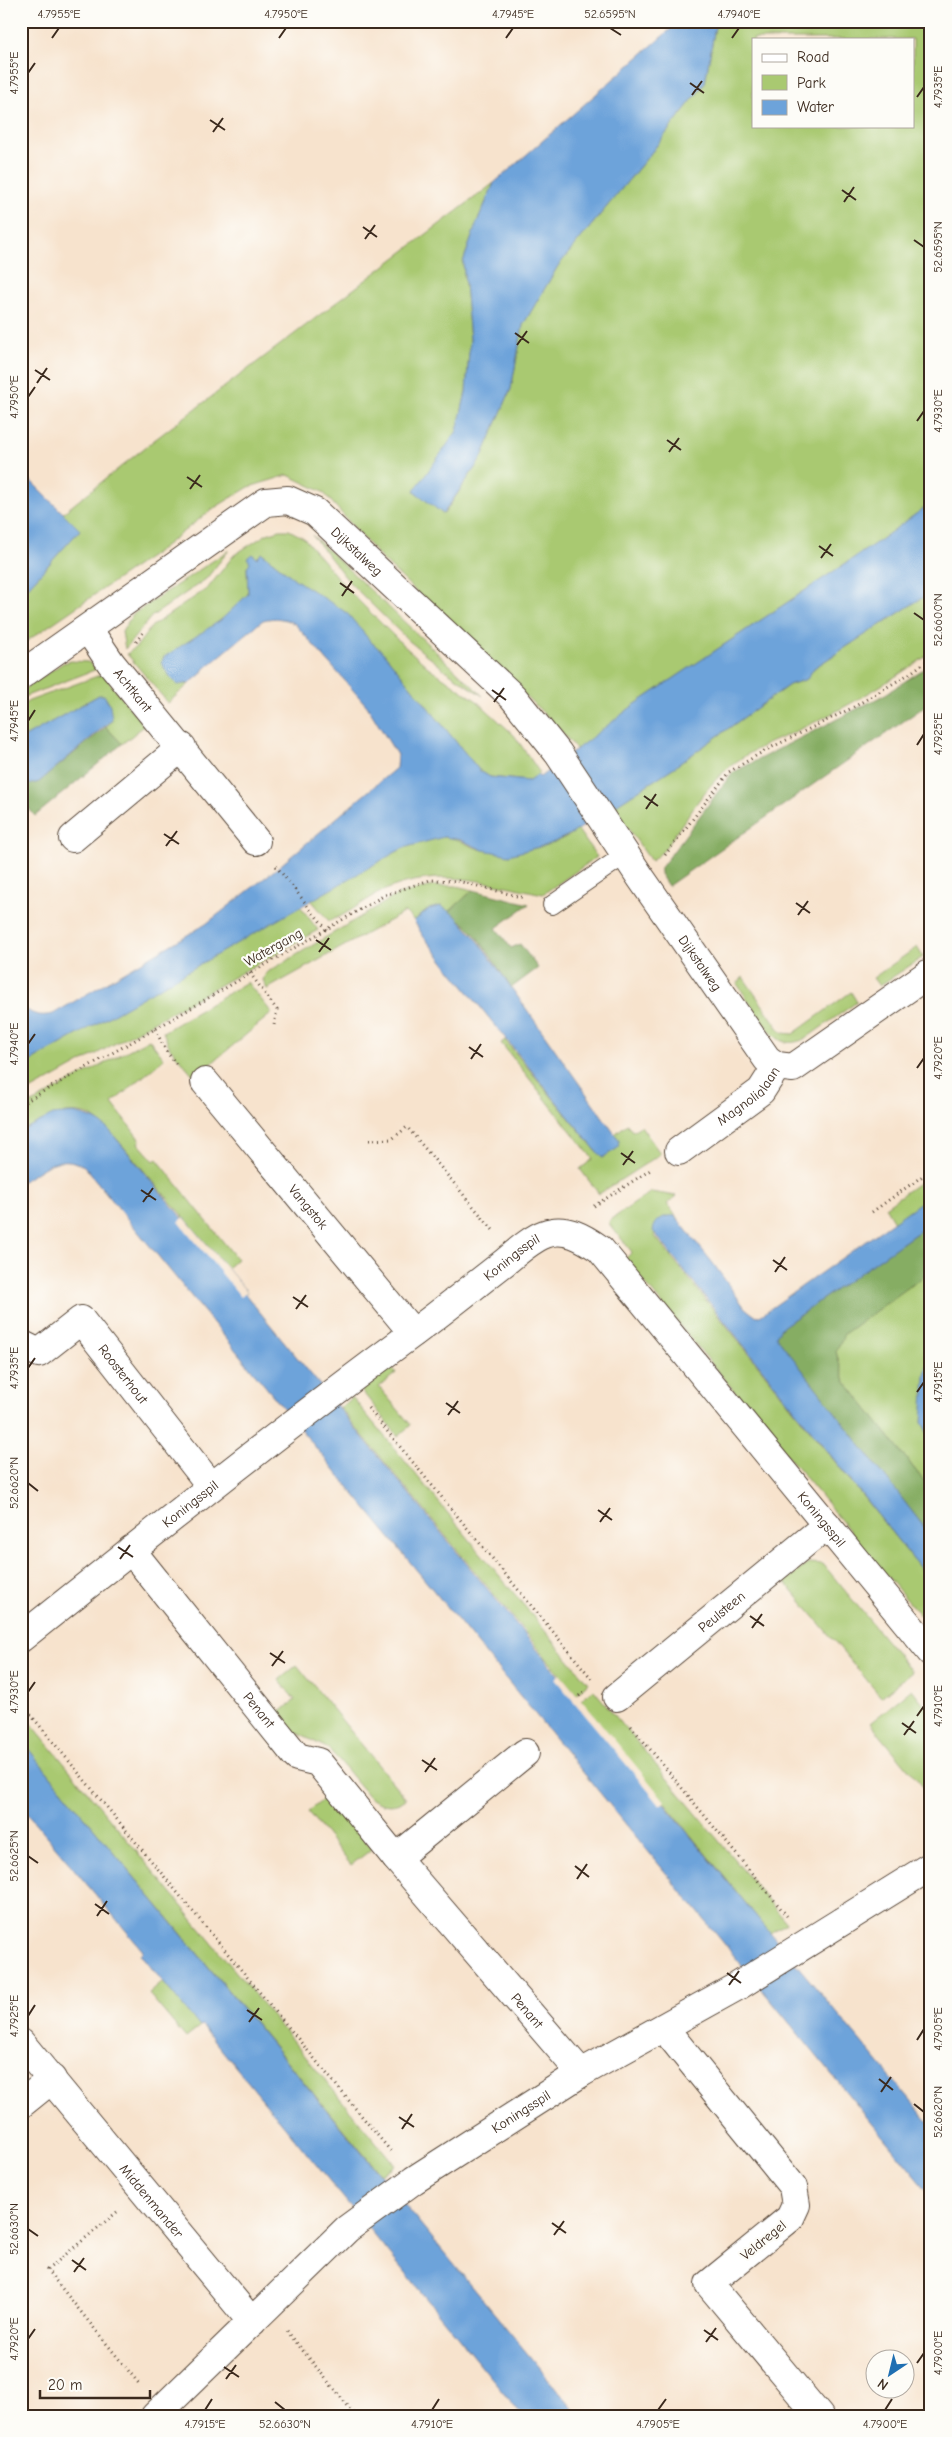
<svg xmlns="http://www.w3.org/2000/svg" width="952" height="2437" viewBox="0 0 952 2437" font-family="'Comic Neue',sans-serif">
<rect width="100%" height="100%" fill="#fdfcf7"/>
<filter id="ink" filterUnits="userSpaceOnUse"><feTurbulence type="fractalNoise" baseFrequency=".02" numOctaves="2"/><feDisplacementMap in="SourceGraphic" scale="10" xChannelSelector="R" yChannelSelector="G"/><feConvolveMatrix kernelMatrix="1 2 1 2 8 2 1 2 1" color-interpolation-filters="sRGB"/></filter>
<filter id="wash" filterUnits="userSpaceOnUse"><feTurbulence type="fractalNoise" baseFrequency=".0096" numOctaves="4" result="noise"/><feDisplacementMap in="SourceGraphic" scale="20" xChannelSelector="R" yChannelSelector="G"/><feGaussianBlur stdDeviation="1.12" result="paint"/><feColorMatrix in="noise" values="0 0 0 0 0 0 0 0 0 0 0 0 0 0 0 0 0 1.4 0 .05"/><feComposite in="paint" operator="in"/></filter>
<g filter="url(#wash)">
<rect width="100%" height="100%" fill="#f7e3cd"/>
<g fill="#a9c971" stroke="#727a48" fill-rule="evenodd">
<path d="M716 21H931V503L876 543 634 705 577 750 556 725 380 557 323 492 288 475 249 487 211 510 157 552 21 645V595L80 530 63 513 153 441 494 183 476 225 463 262 470 339 466 392 457 432 414 491 444 514 481 459 511 389 523 325 558 266 651 153 705 83ZM753 39H913V126H753Z"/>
<path d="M280 530H289L304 538 346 588 403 645 428 667 477 701 514 735 540 773 529 781 490 777 479 770 382 651 372 643 347 614 296 580 262 553 247 567 248 594C226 621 193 638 164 658L186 685 190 683 168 703 127 654 137 646 152 626 208 588 234 555 267 534Z"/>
<path d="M312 535 483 696 445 670 408 640 350 583Z"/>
<path d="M229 550 206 579 151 617 125 649 122 632 132 615Z"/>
<path d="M931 592V653C893 679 853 704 811 724 783 738 751 748 727 769 702 790 682 826 662 852L651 861 613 807 676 766 789 685 807 679 814 668Z"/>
<path d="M71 661 88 662 97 669 21 698V691L63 663Z"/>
<path d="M103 674 144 726 122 744 106 727 112 720 99 695 21 739V706L29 701Z"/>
<path d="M578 830 597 857 543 894C489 883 437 866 383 891 365 899 348 915 329 921L311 900C345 881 406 839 444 837 459 837 470 848 484 850 517 855 550 848 578 830Z"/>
<path d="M433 886H456L473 890 449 912 441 906 429 909 414 921 405 912 267 989 263 980 266 973 397 895Z"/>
<path d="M300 906 318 930 21 1096V1067Z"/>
<path d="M917 947 923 957 879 986 873 978Z"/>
<path d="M743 977 782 1033 793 1034 851 992 857 1002 805 1039C798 1042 789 1044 782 1041 768 1035 747 997 737 984Z"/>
<path d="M247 982 272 1013 195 1077 170 1048 163 1032Z"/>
<path d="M149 1039 164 1059 112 1103 140 1140 138 1143 154 1161 157 1159 237 1259 227 1268 110 1131C103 1126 95 1118 88 1115 64 1107 41 1121 21 1131V1109Z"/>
<path d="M505 1040 602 1158 619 1140 615 1134 627 1124 632 1131 641 1126 660 1153 659 1155 599 1194 580 1169 593 1159 501 1043Z"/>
<path d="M931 1174V1195L894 1222 885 1207Z"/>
<path d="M651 1192 676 1196 667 1204 679 1220 675 1217 654 1235 931 1582V1629L625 1259 632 1252 610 1225 609 1221Z"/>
<path d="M931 1271V1354L922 1422 931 1440V1490L845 1381 836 1352 843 1334Z"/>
<path d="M391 1366 396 1373 379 1387 411 1425 398 1436 361 1390Z"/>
<path d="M352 1397 588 1683 576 1694 340 1408Z"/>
<path d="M808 1563 823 1564 912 1672 881 1697 785 1582Z"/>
<path d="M297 1665 406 1799C394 1808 382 1806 369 1797L329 1749 293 1731 278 1714 295 1700 279 1680Z"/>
<path d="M593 1689 787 1923 770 1933 581 1700Z"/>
<path d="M912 1689 931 1713 929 1794 870 1723Z"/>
<path d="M21 1711 395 2165 381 2175 21 1740Z"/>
<path d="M330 1794 372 1849 351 1865 308 1812Z"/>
<path d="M163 1982 200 2027 186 2038 149 1994Z"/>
</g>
<g fill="#86ad63" stroke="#606c40">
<path d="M931 664V702L668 886 660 874V869L732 773 884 695Z"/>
<path d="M106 727 122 744 35 816 21 799V787L39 782Z"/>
<path d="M473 890 529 904 496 928 511 948 520 944 538 968 511 988C494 962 476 928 449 912Z"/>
<path d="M931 1223V1271L844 1334 836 1352 845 1381 931 1490V1536L776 1336 781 1328Z"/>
</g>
<g fill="#6da3da" stroke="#54667c">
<path d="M680 21H716L705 83 651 153 558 266 523 325 511 389 481 459 443 514 414 491 457 431 466 392 470 339 463 262 476 225 494 183Z"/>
<path d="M21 471 80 530 21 595Z"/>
<path d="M931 503V592L814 668 807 679 789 685 676 766 573 833 550 844 509 855 483 850 461 840 444 837 403 848 21 1067V1004C30 1015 40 1017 53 1014L206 924 276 869 396 768 397 755 367 706 295 624C284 618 275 617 263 620L202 671V673L190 683 178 685 171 678 161 663 164 657 221 620 248 594 247 567 250 562 247 558 252 554 257 558 262 553 296 580 347 613 372 643 382 651 479 770 490 777 529 781 537 775 540 777 634 705 876 543Z"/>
<path d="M99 695H104L110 705 112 720 39 782 21 787V739Z"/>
<path d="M441 906 456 916 479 942 619 1140 618 1148 602 1158 423 936 414 921 429 909Z"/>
<path d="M73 1113C89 1116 99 1120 110 1131L182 1218 184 1217 247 1292 245 1294 770 1933 931 2125V2195L84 1166C58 1152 44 1169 21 1182V1131L53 1115Z"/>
<path d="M931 1195V1223L781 1328 776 1336 931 1536V1582L653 1231C654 1221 664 1214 675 1216L712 1262 745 1308 754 1315 760 1316Z"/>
<path d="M931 1354V1440L922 1422 925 1375Z"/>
<path d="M21 1740 579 2416H523L202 2026 200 2027 140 1954 143 1951 21 1806Z"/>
</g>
<g fill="#f7e3cd">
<path d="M184 1217 232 1274 247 1292 241 1297 179 1222Z"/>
<path d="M560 1674 665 1801 663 1803 660 1805 555 1679Z"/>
</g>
</g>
<g filter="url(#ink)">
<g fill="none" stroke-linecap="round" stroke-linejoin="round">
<defs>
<path id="lane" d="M552 905 626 854"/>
<g id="street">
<path id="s1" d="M88 629 111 663 256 841"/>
<path id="s2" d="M21 675 266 502 288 500 315 512 513 697 558 753 641 878 767 1059 777 1066 793 1068 931 972"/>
<path d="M73 838 182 747"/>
<path id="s3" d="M205 1082 413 1333"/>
<path id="s4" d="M679 1151 761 1091 777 1066"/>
<path id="s5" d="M21 1344 39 1353 81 1320 211 1486"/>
<path id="s6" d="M131 1550 297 1757 318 1762 396 1858 581 2073"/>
<path id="s7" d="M21 1638C150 1535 279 1432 412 1334 443 1311 474 1286 505 1262 516 1253 531 1239 545 1234 565 1226 584 1238 600 1249L931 1652"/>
<path id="s8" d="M617 1697 827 1525"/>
<path d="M396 1858 525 1753"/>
<path d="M664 2028 793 2187 796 2205 790 2218 709 2284 819 2416"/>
<path id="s9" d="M21 2043 252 2322"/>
<path d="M21 2104 52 2079"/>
<path id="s10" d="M155 2416 347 2229 414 2180 581 2073 738 1986 931 1866"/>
</g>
</defs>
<use href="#lane" stroke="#574638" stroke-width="20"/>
<use href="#street" stroke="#574638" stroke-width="30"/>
<g stroke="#574638" stroke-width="3" stroke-dasharray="1 4" stroke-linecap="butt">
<path d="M136 642 144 631"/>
<path d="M665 855 729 772 764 751 852 708 909 674 931 658"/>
<path d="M276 866 327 930"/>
<path d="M250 973 277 1010 274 1025"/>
<path d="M155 1029 166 1051 177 1065"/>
<path d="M21 1104 155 1029 385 895 430 880 458 881 525 898"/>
<path d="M369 1140 392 1139 407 1127 493 1230"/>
<path d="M594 1206 652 1169"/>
<path d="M872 1212 931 1170"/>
<path d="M368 1408 592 1679"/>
<path d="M579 1696 585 1691"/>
<path d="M21 1703 393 2154"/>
<path d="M631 1726 787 1916"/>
<path d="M927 1730 931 1727"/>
<path d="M117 2212 47 2270 140 2385"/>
<path d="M287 2331 356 2416"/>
<path d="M21 2406 30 2416"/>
</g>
<use href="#lane" stroke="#fff" stroke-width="18"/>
<use href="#street" stroke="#fff" stroke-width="28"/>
</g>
</g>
<path fill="none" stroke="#3b2a1e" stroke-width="2" d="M610 28 621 35M52 38 59 28M279 38 286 28M506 38 513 28M732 38 739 28M28 73 35 63M690 83 704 93M692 95 702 81M917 97 924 87M210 120 225 130M213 132 223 118M842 190 856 200M844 202 854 187M363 227 377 237M365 239 375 225M914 240 924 247M515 333 529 343M517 345 527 331M35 370 50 380M37 383 47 368M28 397 35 387M917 421 924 411M667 440 681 450M669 452 679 438M187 477 202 487M190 489 200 475M819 546 833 556M821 558 831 544M340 583 354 593M342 596 352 581M914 613 924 620M492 690 506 700M494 702 504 688M28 721 35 710M917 745 924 734M644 796 658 806M646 809 656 794M164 834 179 844M166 846 177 831M796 903 810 913M798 915 808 901M316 940 331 950M319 952 329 938M28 1044 35 1034M469 1047 483 1057M471 1059 481 1044M917 1068 924 1058M621 1153 635 1163M623 1165 633 1151M141 1190 156 1200M143 1202 153 1188M773 1260 787 1270M775 1272 785 1257M293 1297 308 1307M296 1309 306 1295M28 1368 35 1358M917 1392 924 1382M446 1403 460 1413M448 1415 458 1401M28 1483 38 1491M598 1510 612 1520M600 1522 610 1508M118 1547 133 1557M120 1559 130 1545M750 1616 764 1626M752 1628 762 1614M270 1653 285 1663M272 1666 283 1651M28 1692 35 1682M917 1716 924 1706M902 1723 916 1733M904 1735 914 1721M422 1760 437 1770M425 1772 435 1758M28 1856 38 1863M575 1866 589 1877M577 1879 587 1864M95 1904 109 1914M97 1916 107 1901M727 1973 741 1983M729 1985 739 1971M247 2010 262 2020M28 2016 35 2005M249 2022 259 2008M917 2040 924 2029M879 2079 893 2090M881 2092 891 2077M914 2104 924 2112M399 2117 414 2127M402 2129 412 2114M552 2223 566 2233M28 2229 38 2236M554 2235 564 2221M72 2260 86 2270M74 2272 84 2258M704 2330 718 2340M28 2339 35 2329M706 2342 716 2328M917 2363 924 2353M224 2367 239 2377M226 2379 236 2365M275 2402 285 2410M205 2410 212 2399M432 2410 439 2399M658 2410 666 2399M885 2410 892 2399"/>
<g text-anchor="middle" stroke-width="4.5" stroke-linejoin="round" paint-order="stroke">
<g font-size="14" fill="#3b2a1e" stroke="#fdfcf7">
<text dy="5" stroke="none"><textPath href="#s2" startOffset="409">Dijkstalweg</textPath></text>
<text dy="5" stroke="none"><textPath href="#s1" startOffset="76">Achtkant</textPath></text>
<text transform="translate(273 947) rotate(-29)" y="5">Watergang</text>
<text dy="5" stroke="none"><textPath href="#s2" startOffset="948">Dijkstalweg</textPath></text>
<text dy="5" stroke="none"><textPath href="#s4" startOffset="89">Magnolialaan</textPath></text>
<text dy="5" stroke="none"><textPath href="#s3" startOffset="162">Vangstok</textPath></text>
<text dy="5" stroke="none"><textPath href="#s7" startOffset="621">Koningsspil</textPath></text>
<text dy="5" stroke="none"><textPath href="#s5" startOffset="142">Roosterhout</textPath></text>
<text dy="5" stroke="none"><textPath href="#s7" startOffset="216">Koningsspil</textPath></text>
<text dy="5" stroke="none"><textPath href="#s7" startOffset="1071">Koningsspil</textPath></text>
<text dy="5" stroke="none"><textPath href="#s8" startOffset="135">Peulsteen</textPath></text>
<text dy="5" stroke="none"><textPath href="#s6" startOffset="205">Penant</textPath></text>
<text dy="5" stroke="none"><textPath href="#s6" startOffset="612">Penant</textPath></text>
<text dy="5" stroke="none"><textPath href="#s10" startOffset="478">Koningsspil</textPath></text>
<text dy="5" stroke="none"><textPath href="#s9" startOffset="205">Middenmander</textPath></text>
<text transform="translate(763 2240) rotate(-39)" y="5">Veldregel</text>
</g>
</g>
<rect width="952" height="2437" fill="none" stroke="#fdfcf7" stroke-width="55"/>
<rect x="752" y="38" width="162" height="90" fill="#fdfcf7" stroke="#afa8a0"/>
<rect x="762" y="54" width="25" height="8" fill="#ffffff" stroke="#afa8a0"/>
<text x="797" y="62" font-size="15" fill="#3b2a1e">Road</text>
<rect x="762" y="75" width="25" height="15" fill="#a9c971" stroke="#afa8a0"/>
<text x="797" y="88" font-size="15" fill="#3b2a1e">Park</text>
<rect x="762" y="100" width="25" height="15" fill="#6da3da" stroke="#afa8a0"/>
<text x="797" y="112" font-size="15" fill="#3b2a1e">Water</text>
<g transform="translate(890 2374) rotate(215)"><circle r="24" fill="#fdfcf7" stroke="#afa8a0"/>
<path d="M0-4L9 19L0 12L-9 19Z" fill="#1f6fb2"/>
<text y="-8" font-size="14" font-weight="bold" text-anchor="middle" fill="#3b2a1e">N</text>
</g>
<path d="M40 2390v8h110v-8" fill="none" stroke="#3b2a1e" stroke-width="2.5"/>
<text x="48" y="2390" font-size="15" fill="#3b2a1e" stroke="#fdfcf7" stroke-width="4" paint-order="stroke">20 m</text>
<rect x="28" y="28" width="896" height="2382" fill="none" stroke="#3b2a1e" stroke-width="2"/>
<g font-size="12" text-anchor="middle" fill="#3b2a1e">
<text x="59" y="18">4.7955°E</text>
<text x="286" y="18">4.7950°E</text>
<text x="513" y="18">4.7945°E</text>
<text x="610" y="18">52.6595°N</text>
<text x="739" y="18">4.7940°E</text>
<text transform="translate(14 73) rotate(-90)" y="4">4.7955°E</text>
<text transform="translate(938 87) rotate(-90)" y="4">4.7935°E</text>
<text transform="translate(938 247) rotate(-90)" y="4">52.6595°N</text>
<text transform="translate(14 397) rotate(-90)" y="4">4.7950°E</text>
<text transform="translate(938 411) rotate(-90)" y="4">4.7930°E</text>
<text transform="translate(938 620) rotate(-90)" y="4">52.6600°N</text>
<text transform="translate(14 721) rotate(-90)" y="4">4.7945°E</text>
<text transform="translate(938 734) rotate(-90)" y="4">4.7925°E</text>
<text transform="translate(14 1044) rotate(-90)" y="4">4.7940°E</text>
<text transform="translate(938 1058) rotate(-90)" y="4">4.7920°E</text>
<text transform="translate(14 1368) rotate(-90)" y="4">4.7935°E</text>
<text transform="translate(938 1382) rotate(-90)" y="4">4.7915°E</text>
<text transform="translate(14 1483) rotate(-90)" y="4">52.6620°N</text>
<text transform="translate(14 1692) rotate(-90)" y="4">4.7930°E</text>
<text transform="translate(938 1706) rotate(-90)" y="4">4.7910°E</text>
<text transform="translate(14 1856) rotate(-90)" y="4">52.6625°N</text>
<text transform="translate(14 2016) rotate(-90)" y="4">4.7925°E</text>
<text transform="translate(938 2029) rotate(-90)" y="4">4.7905°E</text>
<text transform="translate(938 2112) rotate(-90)" y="4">52.6620°N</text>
<text transform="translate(14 2229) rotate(-90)" y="4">52.6630°N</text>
<text transform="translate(14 2339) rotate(-90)" y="4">4.7920°E</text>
<text transform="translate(938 2353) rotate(-90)" y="4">4.7900°E</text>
<text x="205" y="2428">4.7915°E</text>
<text x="285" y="2428">52.6630°N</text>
<text x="432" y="2428">4.7910°E</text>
<text x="658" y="2428">4.7905°E</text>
<text x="885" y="2428">4.7900°E</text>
</g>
</svg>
